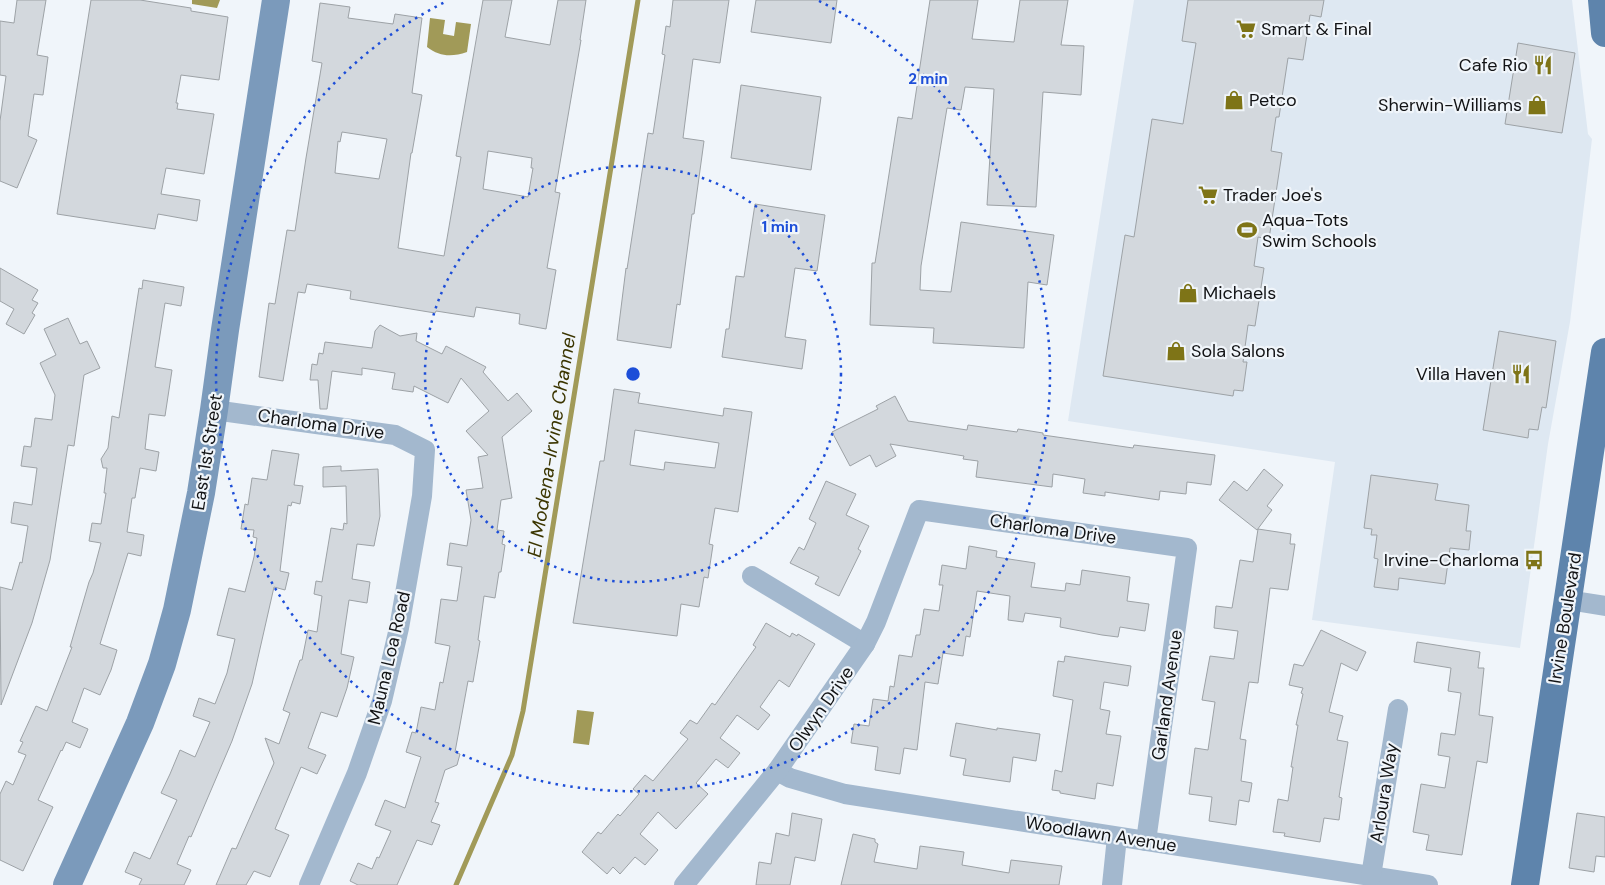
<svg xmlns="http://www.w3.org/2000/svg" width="1605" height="885" viewBox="0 0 1605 885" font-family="'DM Sans',sans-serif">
<rect width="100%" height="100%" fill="#f0f5fa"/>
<path fill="#dee8f2" d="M1134 0H1572L1588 134 1592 139 1570 322 1548 444 1520 648 1312 620 1335 462 1068 421Z"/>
<g fill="#a19a58">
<path d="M192 0H220L217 8 192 4Z"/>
<path d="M430 18 445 20 443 34 454 36 456 22 471 24 467 52C452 57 440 57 427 47Z"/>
<path d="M577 710 594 712 589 745 573 743Z"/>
</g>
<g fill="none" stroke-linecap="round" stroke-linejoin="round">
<path stroke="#a19a58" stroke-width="5" d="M456 885 512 755 523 711 638 0"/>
</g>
<g fill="#d3d8dd" stroke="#9da2a6" fill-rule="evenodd">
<path d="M17 0H46L37 55 48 57 43 95 34 94 28 136 37 140 17 188 0 181V121L6 76 0 75V21L14 23Z"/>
<path d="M91 0H140L191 8V11L228 17 219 80 181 75 176 103H178L177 109 214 114 204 174 166 168 161 194 200 200 197 221 158 214 155 229 57 214Z"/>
<path d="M483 0H512L505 37 550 45 558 0H586L580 40H581L555 192 560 193 547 268 556 270 546 329 519 324 520 314 476 307 474 317 436 311 435 313 350 299 351 291 307 284 305 293 298 292 283 381 259 377 269 303 275 304 287 230 295 231 306 158 322 63 312 61 320 3 350 7 348 18 393 24 395 14 422 18 412 93 422 95 412 153H411L398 248 444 256 461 157 456 156ZM342 132 387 139 379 179 335 173 338 141 340 142ZM488 151 532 158 531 168H533L528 197 483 189Z"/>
<path d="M673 0H729L720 63 693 59 683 138 704 141 694 214H692L680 305 677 304 671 348 617 340 626 268 627 269 648 133 653 134 665 55 662 54 666 26 670 27Z"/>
<path d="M756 0H837L831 43 751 32Z"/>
<path d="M930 0H978L972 39 1014 42 1020 0H1068L1061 45 1084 46 1081 95 1043 92 1036 207 987 205 994 89 965 87 961 110 947 108 921 266 920 290 951 292 961 222 1054 235 1047 285 1028 282 1024 348 933 343 934 328 870 325 872 263H875L898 117 912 119Z"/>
<path d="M1188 0H1324L1321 17 1310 15 1303 60 1288 58 1279 117H1276L1271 151 1282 153 1269 239 1258 237 1254 266 1264 268 1255 326 1248 325 1243 362H1247L1243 391 1234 390 1233 396 1103 376 1125 235 1134 237 1152 119 1183 124 1196 43 1182 41Z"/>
<path d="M1518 43 1575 53 1562 133 1505 124Z"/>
<path d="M741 85 821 97 811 170 731 158Z"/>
<path d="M755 204 825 215 817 271 795 268 785 337 806 340 802 369 722 357 726 329H729L736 276 744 277Z"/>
<path d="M0 268 38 290 32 300 38 303 32 313 35 315 24 334 6 324 14 309 0 301Z"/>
<path d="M143 280 184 287 181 306 165 303 155 367 172 370 165 416 149 414 145 449 159 452 156 471 140 468 135 498H132L127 532 144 535 141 556 128 553 100 644 117 650 111 670 100 695 84 688 72 722 88 729 80 748 66 742 62 751 61 750 38 800 53 807 23 871 0 860V794L6 781 13 785 26 755 18 752 23 742 20 741 36 706 47 711 72 647H70L89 582 93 573 101 543 89 541 92 523 101 524 106 493H104L107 468H103L101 459 108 448 112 416 119 418 139 288 142 289Z"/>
<path d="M68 318 80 344 87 341 100 368 84 375 74 446 68 445 50 560 32 623 1 705 0 587 12 590 20 562 22 563 28 526 11 523 14 502 32 505 37 468 21 466 24 446 31 447 35 418 52 420 55 395 40 363 56 355 44 329Z"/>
<path d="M380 325 400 336 417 333 416 341 442 354 446 346 486 367 483 372 508 401 517 393 532 411 502 437 512 498 501 500 497 530 504 531 502 544 505 545 501 572H499L495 598 484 596 478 640 480 641 473 682 468 681 455 752 460 754 457 765 445 770 435 802 439 803 431 822 440 825 432 845 417 840 397 885H358L350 881 358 863 372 869 377 857 379 858 391 831 375 825 385 800 405 808 421 757 406 752 412 732 416 733 421 707 435 710 440 682 443 683 450 646 435 643 441 599 457 601 462 567 447 565 450 543 467 546 471 520 466 490 483 488 478 457 488 455 466 431 489 411 461 378 448 403 414 386 413 392 392 389 395 373 362 368V375L332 371 327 409H320L318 380H310L312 364 317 365 319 353 323 354 325 342 372 348 375 331Z"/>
<path d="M1499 331 1556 341 1546 408 1542 407 1538 430 1529 429 1528 438 1483 430Z"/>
<path d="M614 389 640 393 638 403 723 416 724 408 752 412 738 512 715 508 709 544 713 545 708 578 704 577 699 607 681 604 677 636 573 623 600 461H604ZM635 430 719 443 715 468 665 462 664 470 630 465Z"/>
<path d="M895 396 908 421 967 430 968 425 1017 432 1018 429 1043 433V435L1133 448 1134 445 1215 455 1211 485 1187 482 1186 494 1160 491 1159 500 1105 492V496L1083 493 1085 479 1053 474 1052 487 976 477 978 461 963 459 964 456 890 444 896 456 876 467 870 455 850 466 832 432 878 409 876 406Z"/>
<path d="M272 450 299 454 294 485 303 486 300 504 292 502 291 506 288 505 280 571 289 573 285 590 274 587 252 684 232 741 191 837 189 836 177 864 191 870 184 885H139L142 879 125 872 134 852 150 859 177 800 161 793 170 774 180 750 195 757 210 722 193 716 199 698 215 704 227 673 235 639 217 635 229 588 245 592 254 557 257 538 253 537 254 530 241 529 245 504 248 505 252 478 267 480Z"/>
<path d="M341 466V471L378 469 380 516 374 546 357 544 352 579 370 582 367 603 349 600 341 654 354 657 347 688 337 717 321 712 308 748 326 755 317 774 301 767 275 829 289 835 270 877 254 871 246 885H216L232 848 236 849 274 763 265 738 279 744 290 713 283 710 300 660H302L308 630 317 632 322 596 314 594 316 581 322 582 331 528 343 530 344 523 347 524 346 486 323 487V467Z"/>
<path d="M1264 469 1283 485 1267 506 1272 510 1257 530 1219 500 1234 481 1247 491Z"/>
<path d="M1371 475 1438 484 1435 500 1469 505 1466 531H1471L1469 550 1450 548 1445 584 1399 578 1398 590 1374 587 1378 559 1374 558 1377 535H1371L1372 529 1364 528Z"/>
<path d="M826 481 856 494 846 515 869 526 858 549 861 551 839 596 815 584 819 577 790 563 799 547 804 550 816 523 809 519Z"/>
<path d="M1258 529 1291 534 1290 544H1295L1288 590 1270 588 1258 683 1249 682 1240 739 1246 740 1241 781 1252 783 1249 802 1239 800 1236 825 1209 821 1212 797 1189 794 1195 748 1208 750 1215 702 1202 700 1210 656 1234 659 1238 631 1214 628 1216 606 1232 608 1240 560 1253 562Z"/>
<path d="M969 546 997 551 996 557 1035 563 1031 587 1065 591 1066 583 1080 585 1082 570 1130 577 1127 601 1149 604 1145 631 1120 627 1118 637 1102 635 1060 627 1061 618 1025 613 1023 622 1008 620 1010 596 977 591 970 637 966 636 963 656 943 653 938 684 925 682 917 750 904 748 900 774 875 770 878 747 851 743 854 724 869 726 873 699 888 701 890 686 894 687 899 655 912 657 916 635H920L924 609 939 611 943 585H939L942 565 966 569Z"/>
<path d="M766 623 790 637 792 633 797 636 798 634 815 644 789 687 779 680 760 707 770 715 758 730 737 715 720 738 740 753 728 768 716 759 696 783 708 794 676 829 658 812 640 834 658 850 645 865 635 857 620 874 613 867 607 874 582 852 598 832 601 834 618 814 620 816 639 794 633 789 645 775 653 781 688 739 680 733 690 720 697 724 712 703 715 705 756 647 753 645Z"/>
<path d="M1321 630 1366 652 1357 671 1341 663 1329 712 1343 716 1337 740 1348 742 1339 797 1342 798 1339 820 1324 818 1320 842 1284 836 1285 833 1273 832 1278 799 1288 801 1293 767H1291L1298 725H1296L1303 694 1301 693 1303 688 1289 685 1294 664 1303 666Z"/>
<path d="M1417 642 1480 652 1478 668H1484L1479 715 1493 717 1487 763 1477 761 1462 855 1426 850 1429 835 1413 832 1421 784 1445 788 1450 757 1438 755 1441 733 1455 735 1461 693 1448 691 1451 668 1414 662Z"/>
<path d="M1065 656 1131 666 1128 686 1104 682 1100 709 1110 711 1106 734 1121 736 1113 786 1097 783 1095 799 1060 793V791L1052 790 1055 770 1062 772 1073 700 1053 696 1058 661 1064 662Z"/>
<path d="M956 723 997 730V728L1040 734 1036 761 1013 757 1010 782 963 775 966 759 950 756Z"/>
<path d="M792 813 822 819 815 861 795 857 790 885H756L759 862 771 864 776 833 789 836Z"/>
<path d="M1577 813 1605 817V857L1596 856 1594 872 1569 868Z"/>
<path d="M853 834 875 839V842L878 844 874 862 917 869 920 846 964 852 962 865 1009 873 1011 860 1062 866 1059 885H841Z"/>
</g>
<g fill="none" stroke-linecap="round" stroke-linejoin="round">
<g stroke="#a3b8ce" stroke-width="20">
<path d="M214 410 395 435 425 450 422 496 399 628 382 701 357 773 309 885"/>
<path d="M752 576 865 644"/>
<path d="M1568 600 1605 606"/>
<path d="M777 771 790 778 845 794 1428 885"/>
<path d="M1371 876 1398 709"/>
<path d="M684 885 777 771 865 644 876 622 919 510 1187 548 1146 841"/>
<path d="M1112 885 1117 837"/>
</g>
<path stroke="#7b9abb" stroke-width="28" d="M67 885 140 723 162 664 177 610 201 493 214 410 225 330 276 0"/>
<g stroke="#5e84ac" stroke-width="28">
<path d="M1602 0 1605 33"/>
<path d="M1525 885 1605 352"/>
</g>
</g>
<g fill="none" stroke="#1d4ed8" stroke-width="2.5" stroke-dasharray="2.5 5">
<circle cx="633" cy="374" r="208"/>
<path d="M819 1A417 417 0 1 1 447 1"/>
</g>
<defs>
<symbol id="supermarket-bare" viewBox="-9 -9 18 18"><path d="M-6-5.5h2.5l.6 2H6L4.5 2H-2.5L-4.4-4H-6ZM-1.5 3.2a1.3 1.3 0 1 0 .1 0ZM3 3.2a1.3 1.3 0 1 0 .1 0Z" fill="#7e7417" stroke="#f0f5fa" stroke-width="2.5" paint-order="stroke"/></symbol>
<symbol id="restaurant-bare" viewBox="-9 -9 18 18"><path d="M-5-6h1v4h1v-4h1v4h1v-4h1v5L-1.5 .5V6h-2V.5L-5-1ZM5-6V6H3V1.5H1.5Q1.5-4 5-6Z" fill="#7e7417" stroke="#f0f5fa" stroke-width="2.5" paint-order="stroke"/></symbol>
<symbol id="shop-bare" viewBox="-9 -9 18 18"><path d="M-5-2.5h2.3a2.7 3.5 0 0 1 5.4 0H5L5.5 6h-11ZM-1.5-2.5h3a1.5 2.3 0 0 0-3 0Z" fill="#7e7417" stroke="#f0f5fa" stroke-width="2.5" paint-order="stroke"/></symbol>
<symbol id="stadium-bare" viewBox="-9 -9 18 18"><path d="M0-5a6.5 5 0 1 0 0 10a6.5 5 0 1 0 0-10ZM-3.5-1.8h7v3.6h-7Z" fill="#7e7417" stroke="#f0f5fa" stroke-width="2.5" paint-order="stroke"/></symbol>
<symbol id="bus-bare" viewBox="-9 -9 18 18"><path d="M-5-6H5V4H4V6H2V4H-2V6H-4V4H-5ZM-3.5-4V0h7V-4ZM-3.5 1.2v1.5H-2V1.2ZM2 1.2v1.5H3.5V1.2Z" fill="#7e7417" stroke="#f0f5fa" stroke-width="2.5" paint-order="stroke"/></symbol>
</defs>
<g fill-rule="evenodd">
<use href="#supermarket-bare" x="1232" y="15" width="28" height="28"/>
<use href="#restaurant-bare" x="1529" y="51" width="28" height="28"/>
<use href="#shop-bare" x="1220" y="86" width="28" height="28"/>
<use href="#shop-bare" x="1523" y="91" width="28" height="28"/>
<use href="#supermarket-bare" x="1194" y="181" width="28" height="28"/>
<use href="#stadium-bare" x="1233" y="216" width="28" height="28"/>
<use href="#shop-bare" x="1174" y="279" width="28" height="28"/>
<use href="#shop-bare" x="1162" y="337" width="28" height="28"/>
<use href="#restaurant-bare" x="1507" y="360" width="28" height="28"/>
<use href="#bus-bare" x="1520" y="546" width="28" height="28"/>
</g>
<g text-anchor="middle" stroke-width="4.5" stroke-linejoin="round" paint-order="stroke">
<g font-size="18" fill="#121315" stroke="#f0f5fa" text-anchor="start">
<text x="1261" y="35">Smart &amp; Final</text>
<text x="1528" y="71" text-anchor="end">Cafe Rio</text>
<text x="1249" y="106">Petco</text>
<text x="1522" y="111" text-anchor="end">Sherwin-Williams</text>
<text x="1223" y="201">Trader Joe's</text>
<text x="1262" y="226">Aqua-Tots<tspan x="1262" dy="21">Swim Schools</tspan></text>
<text x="1203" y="299">Michaels</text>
<text x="1191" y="357">Sola Salons</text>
<text x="1506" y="380" text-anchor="end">Villa Haven</text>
<text x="1519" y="566" text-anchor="end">Irvine-Charloma</text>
</g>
<g font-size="18" fill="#121315" stroke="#f0f5fa">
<text transform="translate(321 424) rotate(8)" y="6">Charloma Drive</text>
<text transform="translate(207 452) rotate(-81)" y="6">East 1st Street</text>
<text transform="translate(1053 529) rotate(8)" y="6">Charloma Drive</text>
<text transform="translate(1565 618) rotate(-81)" y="6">Irvine Boulevard</text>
<text transform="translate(389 658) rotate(-77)" y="6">Mauna Loa Road</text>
<text transform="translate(1167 695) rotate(-82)" y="6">Garland Avenue</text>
<text transform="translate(821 709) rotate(-55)" y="6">Olwyn Drive</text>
<text transform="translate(1384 793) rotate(-81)" y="6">Arloura Way</text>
<text transform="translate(1101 834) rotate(9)" y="6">Woodlawn Avenue</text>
</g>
<g font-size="19" font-style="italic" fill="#3b3500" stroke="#f0f5fa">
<text transform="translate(551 445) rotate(-81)" y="7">El Modena-Irvine Channel</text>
</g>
</g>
<circle cx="633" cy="374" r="8" fill="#1d4ed8" stroke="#f0f5fa" stroke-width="2.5"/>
<g font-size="15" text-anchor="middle" font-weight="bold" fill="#1d4ed8" stroke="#f0f5fa" stroke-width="4.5" stroke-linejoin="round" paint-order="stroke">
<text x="928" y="84">2 min</text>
<text x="780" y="232">1 min</text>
</g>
</svg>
